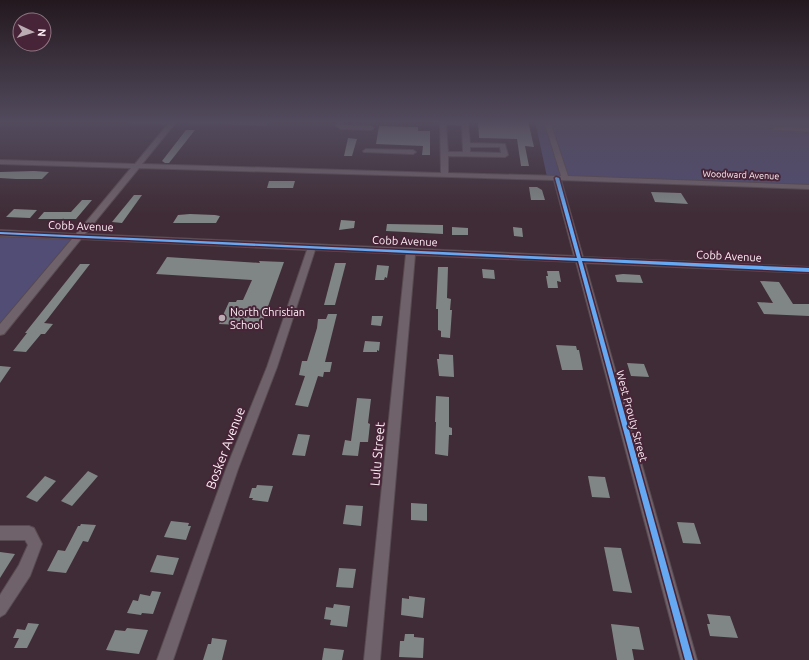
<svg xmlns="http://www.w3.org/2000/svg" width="809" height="660" viewBox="0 0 809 660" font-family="Ubuntu,sans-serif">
<rect width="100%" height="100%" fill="#3f2c36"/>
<g fill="#524d75">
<path d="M535 121H809V186L547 177Z"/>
<path d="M0 233 78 236 0 331Z"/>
</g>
<g fill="#808685">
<path d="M528 121 534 147 525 146 529 166H521L517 139 479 138 478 122Z"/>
<path d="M379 126 418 127V131H430V155H422L423 146 376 144Z"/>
<path d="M186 130H195L169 163H165L162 161Z"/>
<path d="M348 138 357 139 352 156H344Z"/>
<path d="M0 172 34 171 49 172 42 179H16L0 178Z"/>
<path d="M269 181H295L293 188H267Z"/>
<path d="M529 187H537L542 190 545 200H531Z"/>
<path d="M651 192 681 193 688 204 655 202Z"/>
<path d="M134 195H142L122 223 112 222Z"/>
<path d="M82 200H92L76 219H38L44 212H71Z"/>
<path d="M14 209 37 210 30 218 6 217Z"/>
<path d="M190 214 215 215 220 216 216 223H173L178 215Z"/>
<path d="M341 220 355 221 354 228 339 230Z"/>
<path d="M387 224 443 225V234L386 231Z"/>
<path d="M452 227 468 228V235H452Z"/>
<path d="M513 227 522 228 523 237 514 236Z"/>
<path d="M167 257 260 263 259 261 284 262 261 326 219 324 229 302H236L237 300H243L252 280 156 274Z"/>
<path d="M335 263H346L335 305H324Z"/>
<path d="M80 264H90L46 321 44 323 53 324 45 334H41L26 352 13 351 27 333H25Z"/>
<path d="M377 265 389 266 387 278 385 277 384 280H375Z"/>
<path d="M438 267H448L447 298 451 299 450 310H452L450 338 441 337V331L438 330V309H436Z"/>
<path d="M482 269 494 270 495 279 483 278Z"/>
<path d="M547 271H559L561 282 557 281 558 288H548L546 276H548Z"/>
<path d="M623 274 640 275 643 283 617 282 615 275Z"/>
<path d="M760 281 779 282 793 304H809V316L764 314 757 302 773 303Z"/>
<path d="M328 314H337L325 362H332L330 372H324L323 377 318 376 308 407 295 405 305 376 299 375 302 361H307L317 328 318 319H326Z"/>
<path d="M372 316H383L381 326 371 325Z"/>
<path d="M365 341 380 342 379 351 377 350V352H363Z"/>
<path d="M556 345 576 346 577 350H579L583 370H562Z"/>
<path d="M439 354 453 355 454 377 439 376 437 359H439Z"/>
<path d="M627 363 644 364 649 377 631 376Z"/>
<path d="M0 366 11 367 0 383Z"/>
<path d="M436 396 449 397V427L452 428V435H449L448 456 435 454 436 422H435Z"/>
<path d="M357 398 371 399 368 423 370 424 368 442H360L358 456 342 455 345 440 351 441Z"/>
<path d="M298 434 310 435 305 456 292 455Z"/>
<path d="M88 471 98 476 72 506 61 501Z"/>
<path d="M45 476 56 481 37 502 26 497Z"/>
<path d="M588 476 605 477 610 498 592 497Z"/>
<path d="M257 485 273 486 268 502 252 500 253 498H249L252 488H256Z"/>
<path d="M411 503 427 504V521L411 520Z"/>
<path d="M346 505 363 506 361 526 343 524Z"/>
<path d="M171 521 189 523 188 526H191L186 540 164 537Z"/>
<path d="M677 522 694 523 701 544 683 543Z"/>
<path d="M81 524 96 525 88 542 83 541 66 573 47 571 58 550 65 551 78 526H80Z"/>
<path d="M604 547 621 548 632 593 613 591Z"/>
<path d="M0 552 15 554 0 578Z"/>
<path d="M157 555 179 558 173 575 150 572Z"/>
<path d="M339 568 356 569 353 588 336 587Z"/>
<path d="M152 591 161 592 153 614 142 613 141 615 127 613 133 600 138 601 140 594 150 596Z"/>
<path d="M409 596 425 598 423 618 401 615 402 598 409 599Z"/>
<path d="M334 604 350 606 347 627 330 625 331 620 324 619 326 607 333 608Z"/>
<path d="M707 614 730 616 738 638 710 636 707 624H710Z"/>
<path d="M28 623 39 624 27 648H14L19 638H13L17 629 25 630Z"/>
<path d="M611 624 639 627 644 650 632 649 634 660H617Z"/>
<path d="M127 628 148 630 139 654 106 650 115 630 125 631Z"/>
<path d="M405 634H414V637L424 638 423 658 399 657 400 641H404Z"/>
<path d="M212 638 227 640 222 660H203L208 644H211Z"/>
<path d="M324 648 344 650 342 660H322Z"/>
</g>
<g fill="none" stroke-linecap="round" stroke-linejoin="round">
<defs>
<g id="minor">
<path d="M128 121H177L142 164 441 173 440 121H466L468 123 470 143 505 144 508 155 505 157 448 156V173L561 176 544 121H550L568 176 809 185V189L561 180 583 257 809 267V273L585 263 697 660H681L576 262 415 255 380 660H364L406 254 315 250 277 367 238 469 173 660H157L226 469 267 367 307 250 81 239 4 334 0 335V324L72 239 0 236V230L76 234 131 168 0 164V160L135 164 168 124 131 123ZM446 124 462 125 463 152H448ZM470 147H500L501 153 470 152ZM139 168 554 180 574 256 85 234Z"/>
<path d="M186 121H267L269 123 266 125 189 123Z"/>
<path d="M337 121H343L342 125 371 126 374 128 371 130 341 129 336 126Z"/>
<path d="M776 127 809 128V132L774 130 773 129Z"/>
<path d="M366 149 413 150 416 152 413 154 364 152 363 151Z"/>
<path d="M0 526H29L34 528 42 544 30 576 5 614 0 617V595L19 565 28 545 25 540H0Z"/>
</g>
</defs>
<use href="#minor" stroke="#584a51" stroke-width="2"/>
<use href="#minor" fill="#70626a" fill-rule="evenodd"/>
<defs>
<path id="cycleway" d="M556 177 559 178 581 258 809 268V272L582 261 693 660H685L578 261 0 234V232L577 258 555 178Z"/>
</defs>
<use href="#cycleway" stroke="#472437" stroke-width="3"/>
<use href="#cycleway" fill="#66a8f1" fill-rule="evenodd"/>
</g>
<linearGradient id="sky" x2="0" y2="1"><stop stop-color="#23181e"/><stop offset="0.57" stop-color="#524b5d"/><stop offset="1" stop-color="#524b5d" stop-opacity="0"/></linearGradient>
<rect width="809" height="214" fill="url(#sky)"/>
<circle fill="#bbabb3" stroke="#472437" stroke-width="1.5" cx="222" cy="318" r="4"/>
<g text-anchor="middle" stroke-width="4" stroke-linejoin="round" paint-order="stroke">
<g font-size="9" fill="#fef0f6" stroke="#472437">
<text transform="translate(741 175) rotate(2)" y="3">Woodward Avenue</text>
</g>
<g font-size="11" fill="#fef0f6" stroke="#472437">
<text transform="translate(81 226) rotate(2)" y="4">Cobb Avenue</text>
<text transform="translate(405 241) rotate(2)" y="4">Cobb Avenue</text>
<text transform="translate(729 256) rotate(3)" y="4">Cobb Avenue</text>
<text transform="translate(632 416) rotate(75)" y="4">West Prouty Street</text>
</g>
<g font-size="11" fill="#fef0f6" stroke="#472437" text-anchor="start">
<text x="230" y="316">North Christian<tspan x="230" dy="13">School</tspan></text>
</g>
<g font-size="13" fill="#fef0f6" stroke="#472437">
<text transform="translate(225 448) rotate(-69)" y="5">Bosker Avenue</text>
<text transform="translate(377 454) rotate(-85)" y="5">Lulu Street</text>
</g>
</g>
<g transform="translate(32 32) rotate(94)"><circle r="19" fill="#472437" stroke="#907683"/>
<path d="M0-3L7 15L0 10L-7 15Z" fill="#bbabb3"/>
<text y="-6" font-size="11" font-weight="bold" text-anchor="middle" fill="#fef0f6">N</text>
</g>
</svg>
